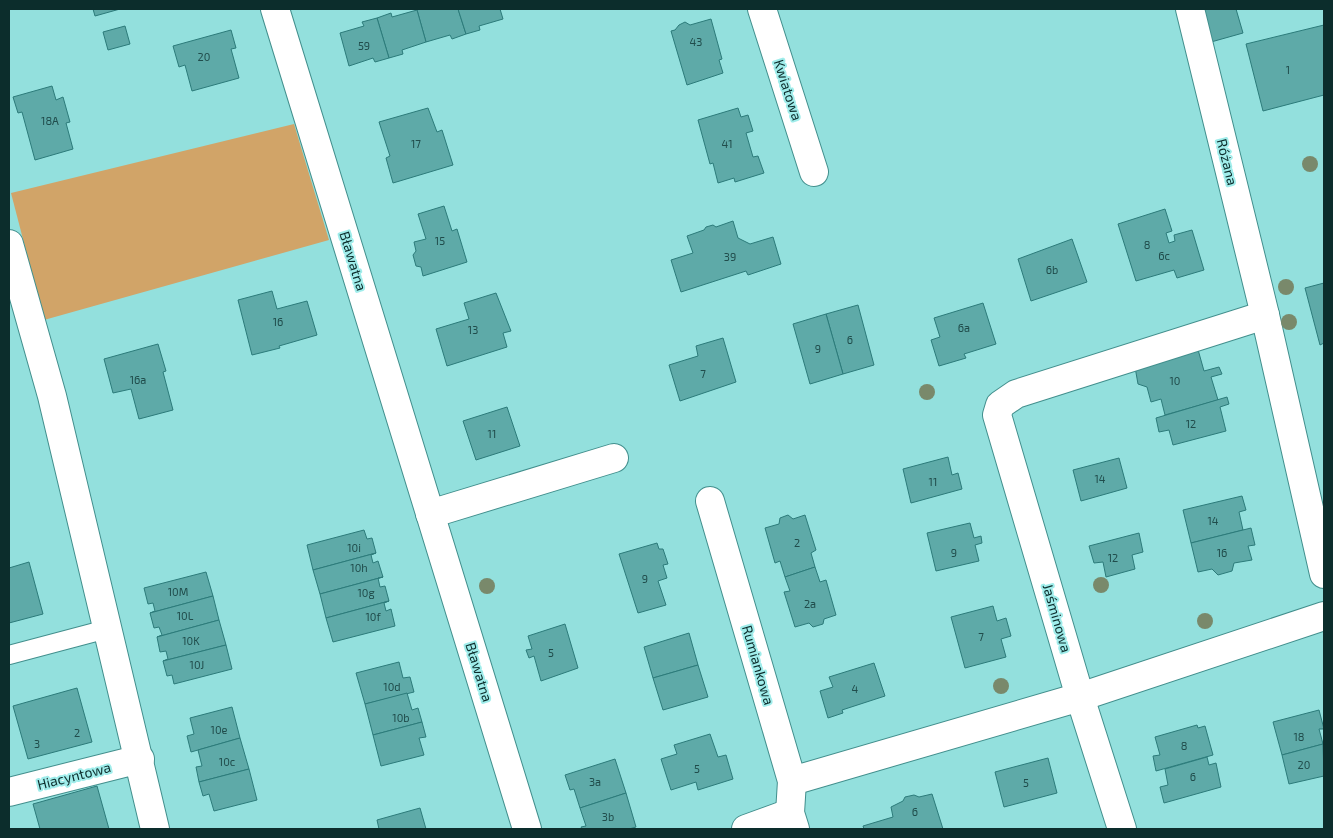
<svg xmlns="http://www.w3.org/2000/svg" width="1333" height="838" viewBox="0 0 1333 838" font-family="'Exo 2',sans-serif">
<rect width="100%" height="100%" fill="#93e0dd"/>
<path fill="#d1a468" d="M294 124 329 240 44 320 11 193Z"/>
<g fill="#5eaaa8" stroke="#2c7b7a">
<path d="M93 9H120L95 16Z"/>
<path d="M419 9H458L466 34 452 39 450 35 426 42 417 10Z"/>
<path d="M458 9H500L503 19 479 26 480 30 466 34Z"/>
<path d="M1201 9H1236L1243 33 1211 42Z"/>
<path d="M417 10 426 42 402 50 403 54 389 58 377 18 391 13 392 17Z"/>
<path d="M377 18 389 58 375 62 373 58 349 66 340 33 364 26 362 22Z"/>
<path d="M711 19 722 59 719 60 723 73 687 85 671 31 675 30 679 25 685 22 690 25Z"/>
<path d="M1324 25V95L1263 111 1246 44Z"/>
<path d="M125 26 130 44 108 50 103 32Z"/>
<path d="M231 30 236 48 231 49 239 78 192 91 185 65 179 67 173 46Z"/>
<path d="M52 86 56 100 63 97 70 122 66 123 73 149 35 160 22 112 18 113 13 97Z"/>
<path d="M428 108 437 132 442 130 453 165 393 183 386 158 390 156 379 122Z"/>
<path d="M738 108 741 117 748 115 753 131 746 133 753 157 758 156 764 173 735 182 734 178 718 183 713 163 710 164 698 120Z"/>
<path d="M444 206 452 231 457 229 467 262 423 276 421 267 416 266 413 255 416 251 414 242 426 239 418 214Z"/>
<path d="M1165 209 1172 231 1166 233 1169 243 1175 241 1174 235 1192 230 1204 270 1177 278 1174 270 1136 281 1118 224Z"/>
<path d="M733 221 738 238 750 244 773 237 781 264 748 275 746 271 681 292 671 260 693 253 687 236 704 230 706 227 713 225 716 227Z"/>
<path d="M1072 239 1087 282 1031 301 1018 259Z"/>
<path d="M1324 283V343L1320 345 1305 288Z"/>
<path d="M272 291 277 309 307 301 317 335 279 346 280 348 252 355 238 300Z"/>
<path d="M496 293 511 331 503 333 507 347 447 366 436 329 469 319 464 303Z"/>
<path d="M983 303 996 344 964 354 966 358 939 366 931 340 940 337 934 318Z"/>
<path d="M858 305 874 365 843 374 826 314Z"/>
<path d="M826 314 843 374 810 384 793 324Z"/>
<path d="M723 338 736 382 680 401 669 365 698 356 696 346Z"/>
<path d="M158 344 166 371 163 372 173 410 139 419 131 389 113 393 104 359Z"/>
<path d="M1197 346 1204 371 1219 367 1222 374 1211 377 1218 400 1165 415 1161 399 1151 402 1147 387 1138 384 1135 367Z"/>
<path d="M1227 397 1229 404 1220 407 1226 431 1173 445 1169 430 1159 432 1156 418Z"/>
<path d="M507 407 520 446 476 460 463 421Z"/>
<path d="M948 457 952 475 958 473 962 489 911 503 903 469Z"/>
<path d="M1119 458 1127 488 1081 501 1073 470Z"/>
<path d="M1242 496 1246 510 1239 512 1243 530 1191 543 1183 510Z"/>
<path d="M788 515 793 519 805 515 816 550 811 553 815 567 785 577 780 561 775 563 765 528 779 524 780 518Z"/>
<path d="M970 523 974 538 981 536 982 543 975 545 979 561 936 571 927 533Z"/>
<path d="M1251 528 1255 545 1248 546 1252 560 1234 563 1232 571 1218 575 1212 569 1198 572 1191 543Z"/>
<path d="M364 530 367 539 372 538 376 553 313 570 307 545Z"/>
<path d="M1139 533 1143 552 1132 555 1135 569 1106 577 1103 562 1094 563 1089 546Z"/>
<path d="M657 543 659 549H663L668 564 663 565 667 578 658 581 666 605 638 613 619 554Z"/>
<path d="M376 553 371 555 373 563 378 561 383 577 320 594 313 570Z"/>
<path d="M29 562 43 614 9 623V568Z"/>
<path d="M815 567 820 582 826 580 836 615 824 619 823 624 813 627 809 623 795 627 784 592 790 591 785 577Z"/>
<path d="M206 572 213 596 150 613 155 611 153 603 148 604 144 588Z"/>
<path d="M383 577 378 578 380 587 385 586 389 601 326 618 320 594Z"/>
<path d="M213 596 219 620 157 637 162 635 159 627 154 628 150 613Z"/>
<path d="M389 601 384 603 386 611 391 609 395 626 333 642 326 618Z"/>
<path d="M993 606 997 621 1006 618 1011 636 1001 639 1006 657 965 668 951 617Z"/>
<path d="M219 620 226 645 163 661 168 659 166 651 160 652 157 637Z"/>
<path d="M565 624 578 668 541 681 534 656 529 658 526 650 532 649 528 636Z"/>
<path d="M689 633 698 665 653 678 644 647Z"/>
<path d="M226 645 232 669 174 684 172 675 167 676 163 661Z"/>
<path d="M399 662 403 678 410 677 414 692 365 704 356 673Z"/>
<path d="M874 663 885 696 842 710 843 713 828 718 820 691 833 687 829 677Z"/>
<path d="M698 665 708 697 663 710 653 678Z"/>
<path d="M77 688 92 742 28 759 13 706Z"/>
<path d="M407 693 412 710 418 708 422 722 373 735 365 704Z"/>
<path d="M232 707 240 738 191 752 187 736 194 734 190 718Z"/>
<path d="M1319 710 1324 729H1319L1323 744 1282 755 1273 722Z"/>
<path d="M422 722 426 737 419 738 424 755 381 766 373 735Z"/>
<path d="M1197 725 1198 728 1205 726 1213 755 1156 771 1153 756 1160 755 1155 737Z"/>
<path d="M710 734 718 757 726 755 733 779 698 790 696 782 671 790 661 759 677 754 674 745Z"/>
<path d="M240 738 249 769 199 782 196 767 202 766 198 750Z"/>
<path d="M1323 744 1324 776 1289 784 1282 755Z"/>
<path d="M1207 757 1209 765 1216 763 1221 787 1164 803 1160 787 1168 785 1165 769Z"/>
<path d="M1048 758 1057 793 1004 807 995 772Z"/>
<path d="M615 759 626 793 580 808 574 789 570 790 565 775Z"/>
<path d="M249 769 257 800 214 811 209 794 203 796 199 782Z"/>
<path d="M97 786 109 829H40L33 804Z"/>
<path d="M626 793 636 827 629 829H582L581 827 586 826 580 808Z"/>
<path d="M932 794 943 829H864L863 826 893 817 891 807 903 801 905 797 914 795 919 797Z"/>
<path d="M420 808 426 829H379L377 820Z"/>
</g>
<g fill="none" stroke-linecap="round" stroke-linejoin="round">
<defs>
<path id="lane" d="M9 655 107 629"/>
<g id="street">
<path d="M275 9 527 829"/>
<path d="M762 9 814 172"/>
<path d="M1190 9 1265 315 1324 574"/>
<path d="M9 244 52 396 155 829"/>
<path d="M710 501 792 781 790 813 795 829"/>
<path d="M430 514 614 458"/>
<path d="M792 781 1080 697 1324 616"/>
<path d="M9 792 140 759"/>
<path d="M746 829 790 813"/>
<path d="M1122 829 1080 697 997 415 1000 405 1016 394 1265 315"/>
</g>
</defs>
<use href="#lane" stroke="#428f8d" stroke-width="20"/>
<use href="#street" stroke="#428f8d" stroke-width="30"/>
<use href="#lane" stroke="#fff" stroke-width="18"/>
<use href="#street" stroke="#fff" stroke-width="28"/>
</g>
<g fill="#79896b">
<circle cx="1310" cy="164" r="8"/>
<circle cx="1286" cy="287" r="8"/>
<circle cx="1289" cy="322" r="8"/>
<circle cx="927" cy="392" r="8"/>
<circle cx="1101" cy="585" r="8"/>
<circle cx="487" cy="586" r="8"/>
<circle cx="1205" cy="621" r="8"/>
<circle cx="1001" cy="686" r="8"/>
</g>
<g text-anchor="middle" stroke-width="4" stroke-linejoin="round" paint-order="stroke">
<g font-size="11" fill="#204c4b">
<text x="696" y="46">43</text>
<text x="364" y="50">59</text>
<text x="204" y="61">20</text>
<text x="1288" y="74">1</text>
<text x="50" y="125">18A</text>
<text x="416" y="148">17</text>
<text x="727" y="148">41</text>
<text x="440" y="245">15</text>
<text x="1147" y="249">8</text>
<text x="1164" y="260">6c</text>
<text x="730" y="261">39</text>
<text x="1052" y="274">6b</text>
<text x="278" y="326">16</text>
<text x="964" y="332">6a</text>
<text x="473" y="334">13</text>
<text x="850" y="344">6</text>
<text x="818" y="353">9</text>
<text x="703" y="378">7</text>
<text x="138" y="384">16a</text>
<text x="1175" y="385">10</text>
<text x="1191" y="428">12</text>
<text x="492" y="438">11</text>
<text x="1100" y="483">14</text>
<text x="933" y="486">11</text>
<text x="1213" y="525">14</text>
<text x="797" y="547">2</text>
<text x="354" y="552">10i</text>
<text x="954" y="557">9</text>
<text x="1222" y="557">16</text>
<text x="1113" y="562">12</text>
<text x="359" y="572">10h</text>
<text x="645" y="583">9</text>
<text x="178" y="596">10M</text>
<text x="366" y="597">10g</text>
<text x="810" y="608">2a</text>
<text x="185" y="620">10L</text>
<text x="373" y="621">10f</text>
<text x="981" y="641">7</text>
<text x="191" y="645">10K</text>
<text x="551" y="657">5</text>
<text x="197" y="669">10J</text>
<text x="392" y="691">10d</text>
<text x="855" y="693">4</text>
<text x="401" y="722">10b</text>
<text x="219" y="734">10e</text>
<text x="77" y="737">2</text>
<text x="1299" y="741">18</text>
<text x="37" y="748">3</text>
<text x="1184" y="750">8</text>
<text x="227" y="766">10c</text>
<text x="1304" y="769">20</text>
<text x="697" y="773">5</text>
<text x="1193" y="781">6</text>
<text x="595" y="786">3a</text>
<text x="1026" y="787">5</text>
<text x="915" y="816">6</text>
<text x="608" y="821">3b</text>
</g>
<g font-size="14" fill="#0c2d2c" stroke="#a0edeb">
<text transform="translate(788 90) rotate(72)" y="5">Kwiatowa</text>
<text transform="translate(1227 162) rotate(76)" y="5">Różana</text>
<text transform="translate(353 261) rotate(73)" y="5">Bławatna</text>
<text transform="translate(1057 618) rotate(74)" y="5">Jaśminowa</text>
<text transform="translate(758 665) rotate(74)" y="5">Rumiankowa</text>
<text transform="translate(479 672) rotate(73)" y="5">Bławatna</text>
<text transform="translate(74 776) rotate(-14)" y="5">Hiacyntowa</text>
</g>
</g>
<rect width="1333" height="838" fill="none" stroke="#0c2d2c" stroke-width="20"/>
</svg>
